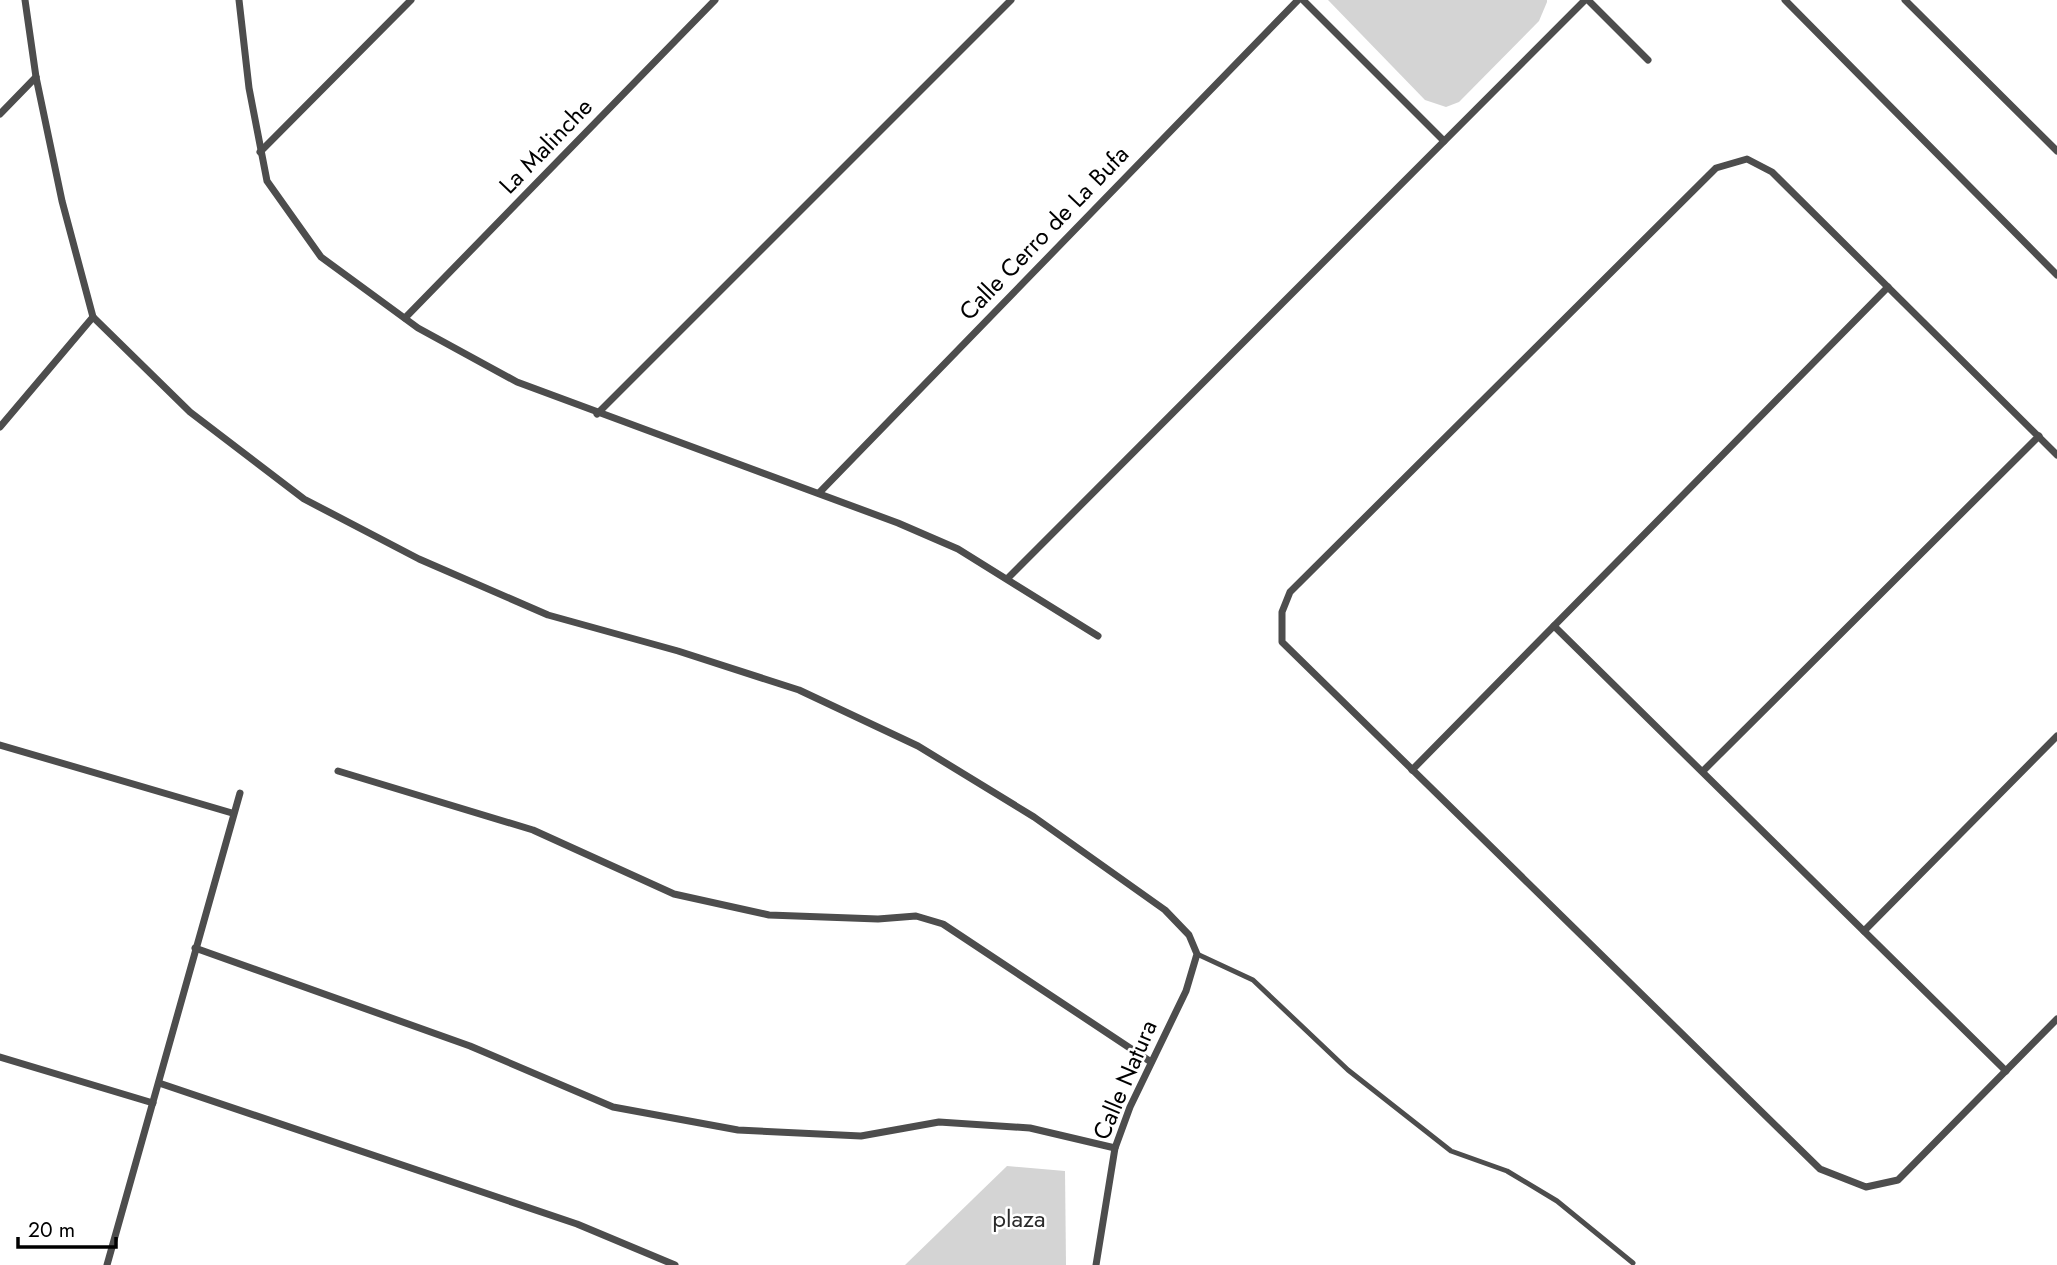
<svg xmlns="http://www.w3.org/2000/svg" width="2057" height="1265" viewBox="0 0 2057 1265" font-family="Jost,sans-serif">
<rect width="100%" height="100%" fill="#fff"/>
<g fill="#d4d4d4">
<path d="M1328 0H1547V2L1539 21 1459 102 1446 107 1425 100Z"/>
<path d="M1007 1166 1065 1171 1066 1265H905Z"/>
</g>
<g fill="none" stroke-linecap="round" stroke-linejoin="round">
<path stroke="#4d4d4d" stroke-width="5" d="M1197 954 1253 980 1348 1070 1451 1151 1507 1171 1557 1201 1633 1263"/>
<g stroke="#4d4d4d" stroke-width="7">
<path d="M25 0 36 77 62 201 93 317 190 412 304 499 419 559 548 615 678 651 799 690 918 746 1034 817 1165 910 1189 935 1197 954 1186 991 1130 1107 1115 1148 1096 1265"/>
<path d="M239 0 249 88 267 181 321 257 418 328 517 382 898 523 958 549 1098 636"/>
<path d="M1303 0 1444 141"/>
<path d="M1588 0 1648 60"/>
<path d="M1785 0 2057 275"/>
<path d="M1905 0 2057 151"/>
<path d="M0 114 36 77"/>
<path d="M260 152 411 0"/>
<path d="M405 318 715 0"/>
<path d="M597 414 1011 0"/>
<path d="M0 427 93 317"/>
<path d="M2057 455 1772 172 1747 159 1716 168 1290 592 1282 612V642L1820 1169 1866 1187 1898 1180 2057 1019"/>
<path d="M819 493 1298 0"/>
<path d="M1008 578 1585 0"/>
<path d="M1554 626 2006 1071"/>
<path d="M0 745 232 813"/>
<path d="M1412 770 1888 287"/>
<path d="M338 771 533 830 674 894 769 915 878 919 916 916 943 924 1151 1062"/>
<path d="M1703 771 2039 436"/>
<path d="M1864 931 2057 736"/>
<path d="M195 948 470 1046 613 1107 738 1130 861 1136 939 1122 1030 1128 1115 1148"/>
<path d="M0 1057 153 1103"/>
<path d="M159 1083 577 1224 675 1265"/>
<path d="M107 1265 240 793"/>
</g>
</g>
<g text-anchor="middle" stroke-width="5" stroke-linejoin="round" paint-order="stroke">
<g font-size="24" fill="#000" stroke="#fff">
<text transform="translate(546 146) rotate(-46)" y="8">La Malinche</text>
<text transform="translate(1044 233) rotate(-46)" y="8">Calle Cerro de La Bufa</text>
<text transform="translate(1125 1080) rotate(-67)" y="8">Calle Natura</text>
</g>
<g font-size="24" fill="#2b2b2b" stroke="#fff">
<text x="1019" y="1227">plaza</text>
</g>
</g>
<path d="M18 1237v10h98v-10" fill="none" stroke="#000000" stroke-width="3.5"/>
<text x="28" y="1237" font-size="21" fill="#000000" stroke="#ffffff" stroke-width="5" paint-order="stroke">20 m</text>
</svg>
